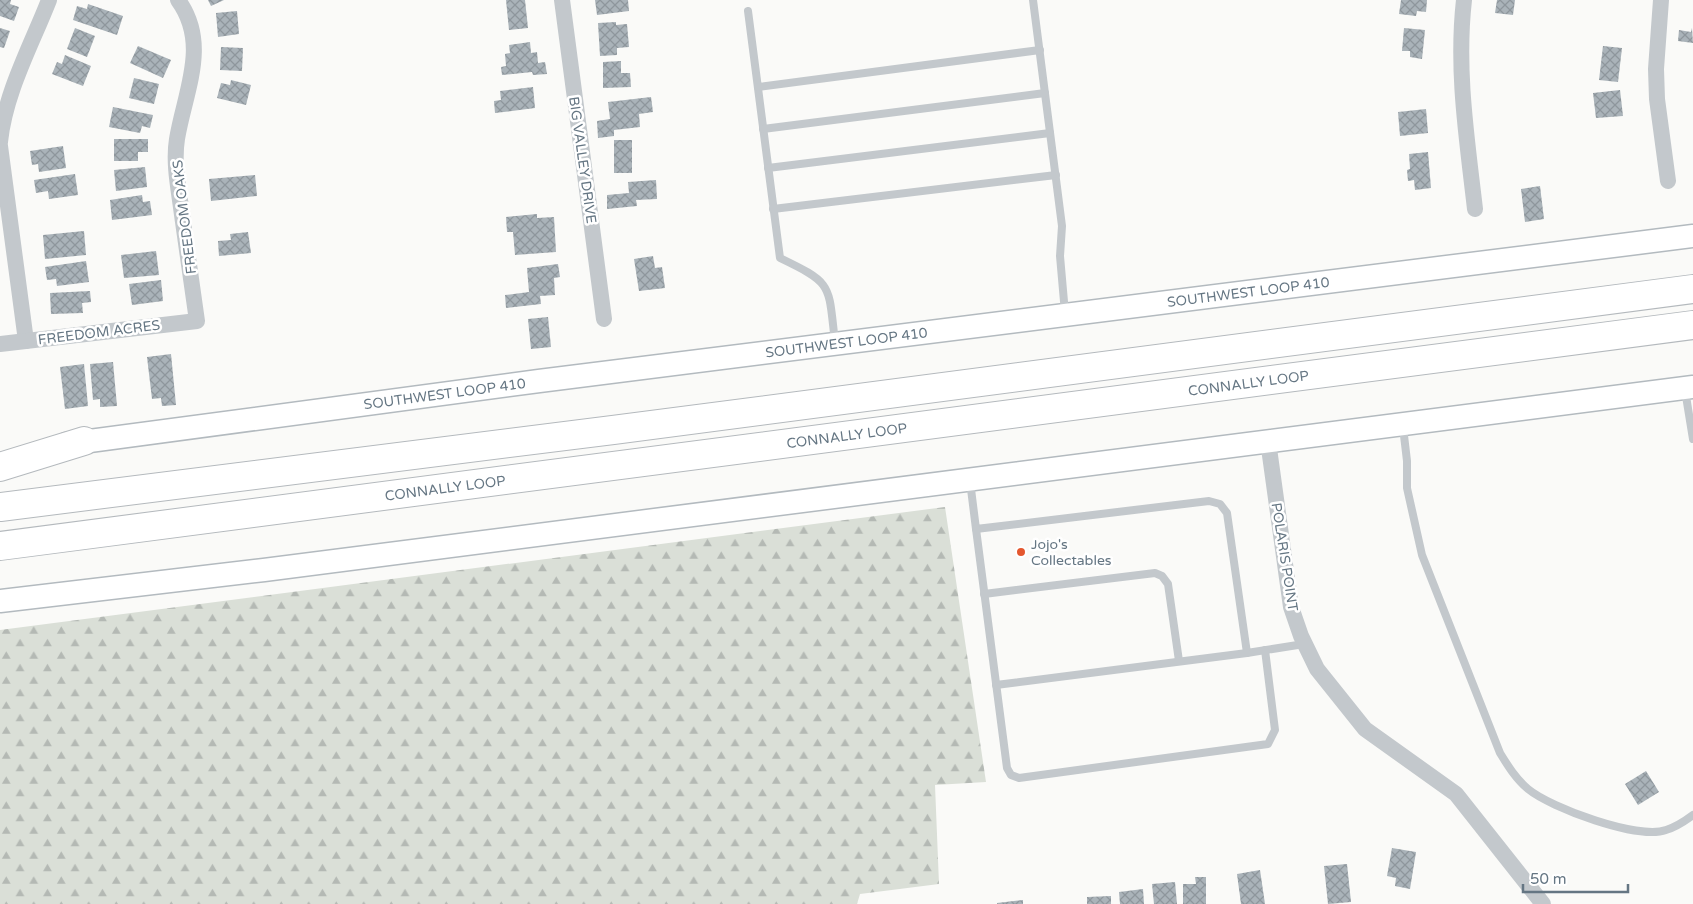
<svg xmlns="http://www.w3.org/2000/svg" width="1693" height="904" viewBox="0 0 1693 904" font-family="'Varela Round',sans-serif">
<defs>
<pattern id="forest-firs" width="22" height="20" patternUnits="userSpaceOnUse" patternTransform="scale(1.25)"><rect width="22" height="20" fill="#dadfd7"/><path d="M5 1l3.5 6h-7zM16 11l3.5 6h-7z" fill="#b4b9b4"/></pattern>
<pattern id="building-cross-hatch" width="8" height="8" patternUnits="userSpaceOnUse" patternTransform="scale(1.25)"><rect width="8" height="8" fill="#aab3b9"/><path d="M0 0l8 8M0 8l8-8" fill="none" stroke="#8e969c"/></pattern>
</defs>
<rect width="100%" height="100%" fill="#fafaf8"/>
<path fill="url(#forest-firs)" d="M945 507 986 782 935 785 939 884 860 894 857 904H0V630Z"/>
<g fill="url(#building-cross-hatch)">
<path d="M0 0H11L10 4 19 7 14 21 0 16Z"/>
<path d="M208 0H224L211 6Z"/>
<path d="M506 0H525L528 28 509 30Z"/>
<path d="M595 0H628L629 11 597 15Z"/>
<path d="M1401 0H1427L1426 12 1417 11 1416 16 1399 14Z"/>
<path d="M1497 0H1515L1513 15 1495 13Z"/>
<path d="M88 4 123 16 117 35 73 20 77 6 87 9Z"/>
<path d="M237 11 239 34 218 37 216 13Z"/>
<path d="M616 22V25L627 24 629 47 617 48V55L600 56 598 23Z"/>
<path d="M0 28 10 31 4 48 0 47Z"/>
<path d="M75 28 95 36 87 57 67 49Z"/>
<path d="M1404 28 1425 30 1422 59 1410 57V51H1402Z"/>
<path d="M1692 28 1693 43 1678 41 1679 30 1691 32Z"/>
<path d="M530 42 531 53 537 52 538 63 545 62 547 74 533 75 532 72 502 75 501 67 506 66 505 54 510 53 509 45Z"/>
<path d="M138 46 171 60 163 78 130 63Z"/>
<path d="M1603 46 1622 48 1618 82 1599 80Z"/>
<path d="M221 47 243 48 242 71 220 70Z"/>
<path d="M65 55 91 66 83 86 52 74 57 62 62 64Z"/>
<path d="M621 61V73H630L631 87 603 88V62Z"/>
<path d="M134 78 159 84 154 104 129 98Z"/>
<path d="M231 80 251 85 246 105 217 98 221 83 230 85Z"/>
<path d="M533 87 535 108 495 113 494 101 501 100 500 91Z"/>
<path d="M1620 90 1623 116 1596 118 1593 93Z"/>
<path d="M651 97 653 112 639 114 640 127 614 130V136L598 138 597 121 610 119 608 102Z"/>
<path d="M113 107 153 115 150 128 142 126 140 133 109 127Z"/>
<path d="M1426 109 1428 133 1400 136 1398 112Z"/>
<path d="M114 139H148V152H138V161H114Z"/>
<rect x="614" y="140" width="18" height="33"/>
<path d="M63 146 66 168 39 172 38 164 32 165 30 151Z"/>
<path d="M1428 152 1431 188 1415 190 1414 180 1408 181 1407 170 1410 169 1409 154Z"/>
<path d="M145 167 147 187 116 191 114 170Z"/>
<path d="M75 174 78 195 49 199 48 191 36 193 34 180Z"/>
<path d="M255 175 257 196 211 201 209 179Z"/>
<path d="M656 180 657 199 636 200 637 206 607 209V195L629 193 628 182Z"/>
<path d="M1540 186 1544 219 1525 222 1521 189Z"/>
<path d="M142 195 143 202 150 201 152 215 112 220 110 200Z"/>
<path d="M537 214V218L554 217 556 252 515 255 513 232H507L506 217Z"/>
<path d="M84 231 86 255 45 259 43 235Z"/>
<path d="M248 232 251 253 219 256 218 241 231 240 230 234Z"/>
<path d="M156 251 159 275 124 278 121 255Z"/>
<path d="M653 256 655 268 662 267 665 288 639 291 634 259Z"/>
<path d="M86 261 89 282 57 286 56 279 47 280 45 267Z"/>
<path d="M558 264 560 277 554 278 555 295 540 296 541 304 506 308 505 295 529 292 527 268Z"/>
<path d="M161 280 163 301 132 305 129 284Z"/>
<path d="M90 291 91 302 82 303 83 313 51 314 50 293Z"/>
<path d="M548 317 551 347 531 349 528 319Z"/>
<path d="M171 354 176 405 162 406 161 398 152 399 147 357Z"/>
<path d="M113 362 117 406 100 407V399L93 400 90 364Z"/>
<path d="M84 364 88 406 65 409 60 367Z"/>
<path d="M1646 771 1659 792 1638 805 1625 784Z"/>
<path d="M1392 848 1416 852 1410 889 1395 886 1396 878 1387 876Z"/>
<path d="M1347 864 1351 902 1328 904 1324 866Z"/>
<path d="M1260 870 1265 904H1241L1237 874Z"/>
<path d="M1195 877H1206V904H1183V884H1196Z"/>
<path d="M1175 882 1177 904H1154L1152 884Z"/>
<path d="M1143 889 1144 904H1120L1119 892Z"/>
<path d="M1111 896V904H1087V897Z"/>
<path d="M1023 900V904H997V903Z"/>
</g>
<g fill="none" stroke-linecap="round" stroke-linejoin="round">
<defs>
<g id="secondary">
<path id="s1" d="M67 444 539 381 1693 236"/>
<path d="M0 601 264 570 1693 387"/>
</g>
<g id="motorway">
<path d="M0 467 84 441"/>
<path d="M0 507 613 430 1693 289"/>
<path id="s2" d="M0 546 1693 325"/>
</g>
</defs>
<use href="#secondary" stroke="#b3babf" stroke-width="25"/>
<use href="#motorway" stroke="#b4b9bd" stroke-width="30"/>
<g stroke="#c3c8cc" stroke-width="8">
<path d="M1033 0 1062 226 1060 256 1065 313"/>
<path d="M748 11 780 258C834 284 828 284 835 342"/>
<path d="M758 87 1040 50"/>
<path d="M763 129 1045 93"/>
<path d="M768 168 1050 133"/>
<path d="M773 209 1056 175"/>
<path d="M1685 390 1693 439"/>
<path d="M1403 427 1407 461V488L1422 555 1500 753C1508 766 1516 779 1528 789 1551 808 1638 840 1666 830 1676 827 1685 821 1693 815"/>
<path d="M970 481 976 529 1209 501 1220 504 1227 513 1247 653 1304 644"/>
<path d="M976 529 1007 768 1011 775 1019 778 1268 744 1275 730 1265 650"/>
<path d="M984 594 1155 573 1162 576 1168 584 1179 661"/>
<path d="M996 685 1247 653"/>
</g>
<g stroke="#c3c8cc" stroke-width="16">
<path d="M562 0 604 319"/>
<path d="M1464 0C1456 70 1467 139 1475 209"/>
<path d="M1661 0 1656 69 1657 99 1668 181"/>
<path d="M0 142C5 93 31 46 49 0"/>
<path d="M0 146 26 341"/>
<path d="M0 344 197 321C192 285 187 250 182 215 179 190 173 164 177 139 185 91 210 44 178 0"/>
<path d="M1268 441 1291 607 1301 636 1317 669 1365 729 1456 794 1543 904"/>
</g>
<use href="#secondary" stroke="#fff" stroke-width="22"/>
<use href="#motorway" stroke="#fff" stroke-width="28"/>
</g>
<circle fill="#e4572e" stroke="#fff" stroke-width="2" cx="1021" cy="552" r="5"/>
<g text-anchor="middle" stroke-width="5" stroke-linejoin="round" paint-order="stroke">
<g font-size="14" fill="#657683" stroke="#fff">
<text transform="translate(583 160) rotate(82)" y="5">BIG VALLEY DRIVE</text>
<text transform="translate(184 217) rotate(-97)" y="5">FREEDOM OAKS</text>
<text dy="5" stroke="none"><textPath href="#s1" startOffset="1191">SOUTHWEST LOOP 410</textPath></text>
<text transform="translate(99 332) rotate(-7)" y="5">FREEDOM ACRES</text>
<text dy="5" stroke="none"><textPath href="#s1" startOffset="786">SOUTHWEST LOOP 410</textPath></text>
<text dy="5" stroke="none"><textPath href="#s2" startOffset="1259">CONNALLY LOOP</textPath></text>
<text dy="5" stroke="none"><textPath href="#s1" startOffset="381">SOUTHWEST LOOP 410</textPath></text>
<text dy="5" stroke="none"><textPath href="#s2" startOffset="854">CONNALLY LOOP</textPath></text>
<text dy="5" stroke="none"><textPath href="#s2" startOffset="449">CONNALLY LOOP</textPath></text>
<text transform="translate(1285 557) rotate(81)" y="5">POLARIS POINT</text>
</g>
<g font-size="14" fill="#657683" stroke="#fff" text-anchor="start">
<text x="1031" y="549">Jojo's<tspan x="1031" dy="16">Collectables</tspan></text>
</g>
</g>
<path d="M1523 884v8h105v-8" fill="none" stroke="#657683" stroke-width="2.5"/>
<text x="1530" y="884" font-size="15" fill="#657683" stroke="#ffffff" stroke-width="4" paint-order="stroke">50 m</text>
</svg>
